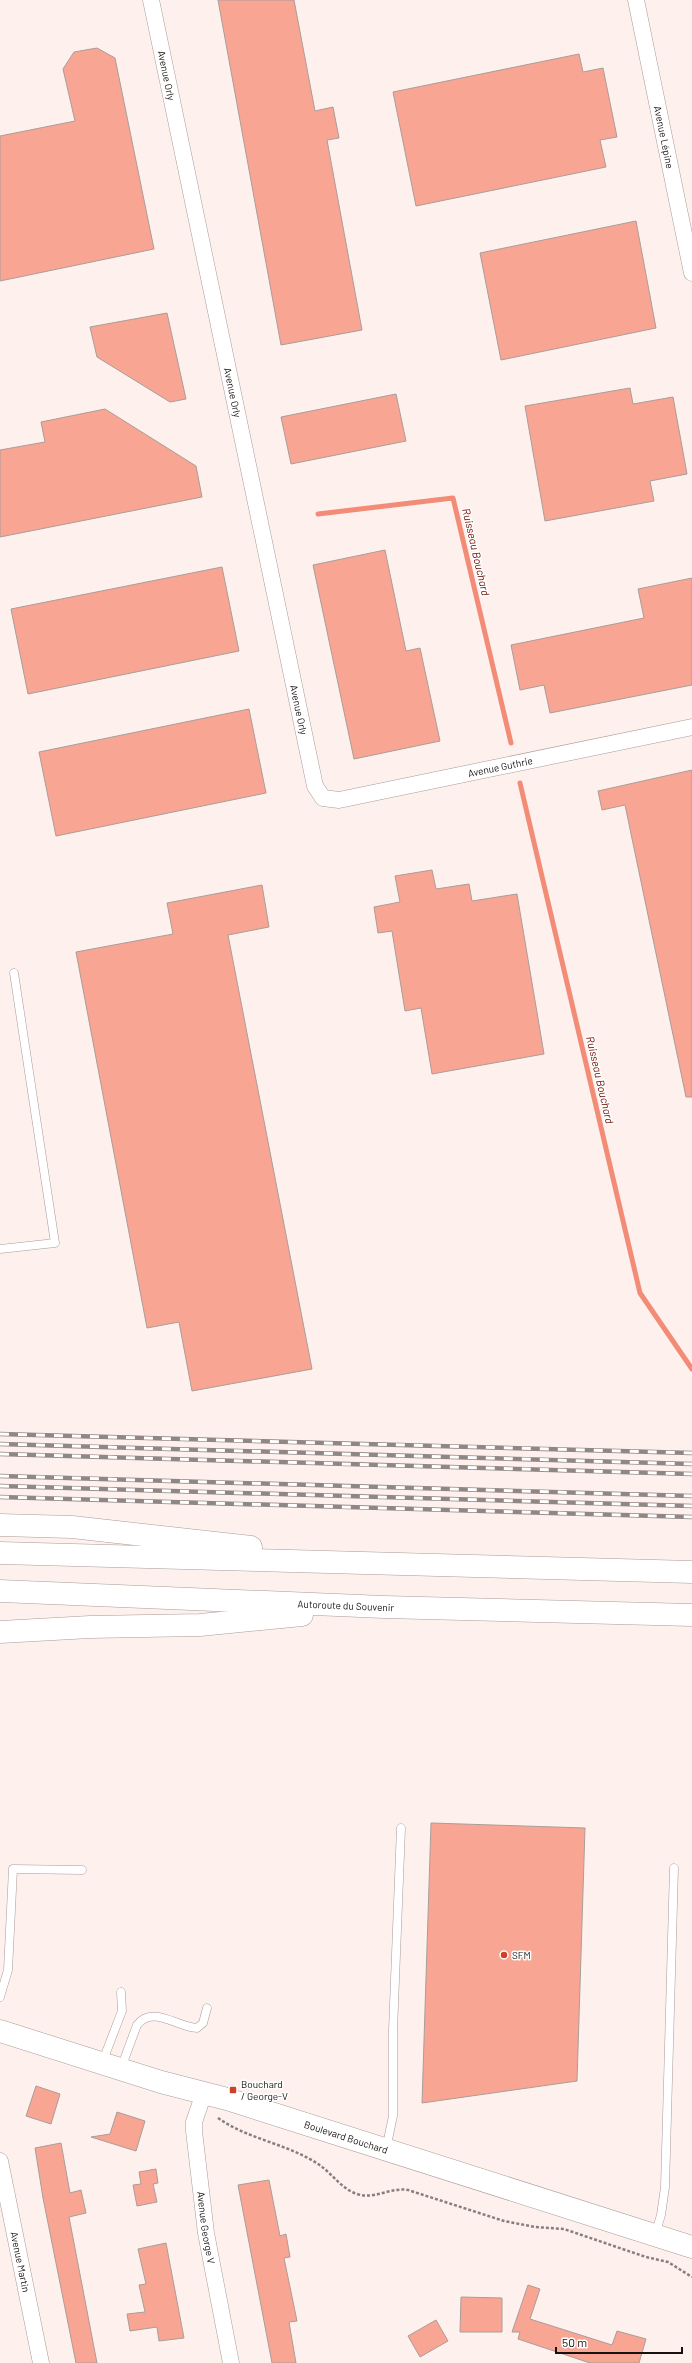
<svg xmlns="http://www.w3.org/2000/svg" width="692" height="2363" viewBox="0 0 692 2363" font-family="Barlow,sans-serif">
<rect width="100%" height="100%" fill="#fef0ed"/>
<g fill="none" stroke-linecap="round" stroke-linejoin="round">
<g stroke="#f28c77" stroke-width="5">
<path d="M318 514 453 498 511 743"/>
<path d="M520 783 640 1293 692 1369"/>
</g>
</g>
<g fill="#f8a593" stroke="#aa9d9a">
<path d="M218 0H294L315 111 333 107 339 138 327 140 362 330 281 345Z"/>
<path d="M97 48 115 58 154 249 0 281V136L75 121 63 69 74 52Z"/>
<path d="M579 54 583 72 603 68 617 137 600 140 606 167 416 206 393 92Z"/>
<path d="M636 221 656 328 501 360 480 253Z"/>
<path d="M167 313 186 399 170 402 97 357 90 327Z"/>
<path d="M630 388 633 404 673 397 687 474 650 481 654 501 545 521 525 406Z"/>
<path d="M396 394 406 441 291 464 281 417Z"/>
<path d="M105 409 196 466 202 497 0 537V450L45 442 41 422Z"/>
<path d="M385 550 406 651 420 648 440 741 354 759 313 565Z"/>
<path d="M222 567 239 651 28 694 11 609Z"/>
<path d="M692 578V685L550 713 544 685 520 690 511 645 644 618 638 589Z"/>
<path d="M249 709 266 793 56 836 39 752Z"/>
<path d="M692 770V1097H686L625 805 602 810 598 791Z"/>
<path d="M432 870 436 889 469 884 472 901 517 894 544 1054 432 1074 421 1008 405 1011 392 931 378 933 374 907 400 902 395 876Z"/>
<path d="M262 885 269 927 228 935 312 1369 192 1391 179 1322 147 1328 76 952 173 934 167 903Z"/>
<path d="M431 1823 585 1828 577 2081 422 2103Z"/>
<path d="M36 2086 60 2094 51 2124 26 2116Z"/>
<path d="M117 2112 145 2121 136 2151 91 2137 110 2134Z"/>
<path d="M61 2143 70 2193 81 2190 86 2213 69 2217 97 2363H76L43 2198 35 2148Z"/>
<path d="M156 2169 158 2183 153 2184 157 2202 137 2206 133 2185 141 2184 139 2172Z"/>
<path d="M269 2180 280 2236 286 2234 290 2257 284 2258 297 2321 289 2322 296 2363H272L238 2185Z"/>
<path d="M166 2243 184 2338 159 2341 157 2327 130 2331 127 2314 145 2312 139 2285 146 2284 138 2249Z"/>
<path d="M528 2285 540 2289 530 2319 612 2345 617 2331 646 2339 639 2363H590L518 2339 520 2332H512Z"/>
<path d="M461 2297 502 2298V2332H460Z"/>
<path d="M436 2320 448 2341 420 2357 408 2336Z"/>
</g>
<g fill="none" stroke-linecap="round" stroke-linejoin="round">
<defs>
<g id="lane">
<path d="M0 1249 55 1243 14 973"/>
<path d="M0 1997 8 1970 13 1869 82 1870"/>
<path d="M102 2063 122 2011 121 1992"/>
<path d="M121 2068 137 2025C153 2004 178 2028 197 2028L203 2023 207 2008"/>
<path d="M386 2149 393 2116V2030L401 1828"/>
<path d="M655 2235 661 2215 665 2187 674 1868"/>
</g>
<g id="street">
<path id="s1" d="M151 0 315 786 323 798 339 800 692 727"/>
<path id="s2" d="M636 0 692 273"/>
<path id="s3" d="M204 2093 194 2122V2131L206 2233 231 2363"/>
<path id="s4" d="M0 2161 41 2363"/>
</g>
<g id="secondary">
<path id="s5" d="M0 2031 161 2082 227 2099 692 2247"/>
</g>
<g id="highway">
<path d="M0 1525 72 1527 251 1547"/>
<path d="M0 1553 692 1572"/>
<path id="s6" d="M0 1591 384 1607 692 1615"/>
<path d="M0 1632 90 1627 200 1625 302 1615"/>
</g>
</defs>
<use href="#lane" stroke="#a99c99" stroke-width="9"/>
<use href="#street" stroke="#a99c99" stroke-width="17"/>
<use href="#secondary" stroke="#a99c99" stroke-width="23"/>
<use href="#highway" stroke="#a99c99" stroke-width="23"/>
<path stroke="#887f7d" stroke-width="2.5" stroke-dasharray="3 2" stroke-linecap="butt" d="M218 2118C249 2140 290 2144 321 2166 333 2175 342 2189 357 2194 375 2200 390 2187 408 2190L504 2221 535 2227 564 2229 646 2257 668 2262 692 2277"/>
<use href="#lane" stroke="#fff" stroke-width="8"/>
<use href="#street" stroke="#fff" stroke-width="16"/>
<use href="#secondary" stroke="#fff" stroke-width="22"/>
<use href="#highway" stroke="#fff" stroke-width="22"/>
<defs>
<g id="rail">
<path d="M0 1434 692 1453"/>
<path d="M0 1444 692 1464"/>
<path d="M0 1454 692 1474"/>
<path d="M0 1476 692 1496"/>
<path d="M0 1486 692 1506"/>
<path d="M0 1497 692 1517"/>
</g>
</defs>
<use href="#rail" stroke="#908684" stroke-width="4.5"/>
<use href="#rail" stroke="#fff" stroke-width="3" stroke-dasharray="9" stroke-linecap="butt"/>
</g>
<g fill="#cc4128" stroke="#fff" stroke-width="1.5">
<circle cx="504" cy="1955" r="4"/>
<rect x="229" y="2086" width="8" height="8" rx="2"/>
</g>
<g text-anchor="middle" stroke-width="3" stroke-linejoin="round" paint-order="stroke">
<g font-size="10" fill="#171211" stroke="#fff">
<text dy="4" stroke="none"><textPath href="#s1" startOffset="77">Avenue Orly</textPath></text>
<text dy="4" stroke="none"><textPath href="#s2" startOffset="140">Avenue Lépine</textPath></text>
<text dy="4" stroke="none"><textPath href="#s1" startOffset="401">Avenue Orly</textPath></text>
<text dy="4" stroke="none"><textPath href="#s1" startOffset="725">Avenue Orly</textPath></text>
<text dy="4" stroke="none"><textPath href="#s1" startOffset="998">Avenue Guthrie</textPath></text>
<text dy="4" stroke="none"><textPath href="#s6" startOffset="346">Autoroute du Souvenir</textPath></text>
<text dy="4" stroke="none"><textPath href="#s5" startOffset="362">Boulevard Bouchard</textPath></text>
<text dy="4" stroke="none"><textPath href="#s3" startOffset="137">Avenue George V</textPath></text>
<text dy="4" stroke="none"><textPath href="#s4" startOffset="103">Avenue Martin</textPath></text>
</g>
<g font-size="10" fill="#171211" stroke="#fff" text-anchor="start">
<text x="512" y="1959">SFM</text>
<text x="241" y="2088">Bouchard<tspan x="241" dy="12">/ George-V</tspan></text>
</g>
<g font-size="11" font-style="italic" fill="#680c00" stroke="#fff">
<text transform="translate(476 552) rotate(77)" y="4">Ruisseau Bouchard</text>
<text transform="translate(600 1080) rotate(77)" y="4">Ruisseau Bouchard</text>
</g>
</g>
<path d="M556 2347v6h126v-6" fill="none" stroke="#171211" stroke-width="2"/>
<text x="562" y="2347" font-size="12" fill="#171211" stroke="#ffffff" stroke-width="3" paint-order="stroke">50 m</text>
</svg>
